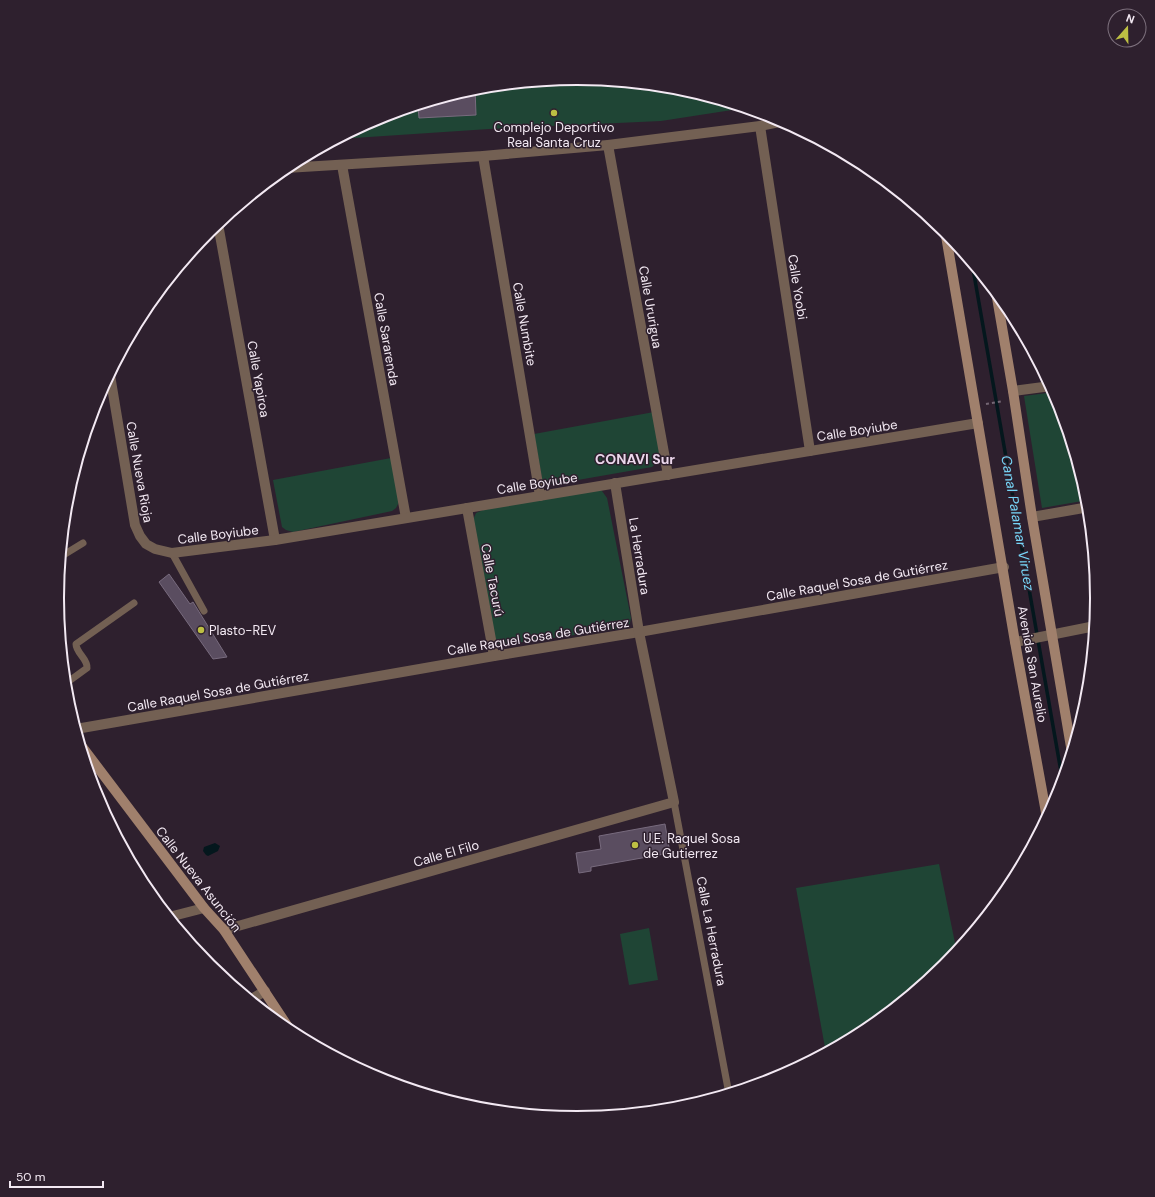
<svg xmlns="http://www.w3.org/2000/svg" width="1155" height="1197" viewBox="0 0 1155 1197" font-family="'DM Sans',sans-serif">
<rect width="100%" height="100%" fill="#2e202e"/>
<g fill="#1f4535">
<path d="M578 78 679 88 745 108 661 121 489 129 339 139 379 118 476 88Z"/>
<path d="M1055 392 1058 400 1088 500 1042 508 1024 396Z"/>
<path d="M654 412 660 459 652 467 555 484H548L542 479 534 434Z"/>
<path d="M391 458 399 502 396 508 392 511 293 532 286 530 282 527 273 480Z"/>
<path d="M594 489 602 491 607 498 631 618 630 623 627 628 500 645 495 642 473 520 476 513 483 510Z"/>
<path d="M939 864 957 953 945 967 866 1031 826 1053 796 888Z"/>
<path d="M649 928 658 980 629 985 620 934Z"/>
</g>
<path fill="#04171d" d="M215 843 220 846 218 851 208 856 206 855 203 851 204 847Z"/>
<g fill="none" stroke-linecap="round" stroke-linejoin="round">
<path stroke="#04171d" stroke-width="3.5" d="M972 263 1063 783"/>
</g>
<g fill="#5a4d60" stroke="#786b7e">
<path d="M475 88 476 115 419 118 418 106Z"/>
<path d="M169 574 190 604 193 602 227 657 213 659 159 582Z"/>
<path d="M665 824 670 853 591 867V871L579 873 576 853 601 849 599 836Z"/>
</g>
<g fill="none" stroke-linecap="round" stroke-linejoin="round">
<path stroke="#746774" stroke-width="2" stroke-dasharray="3 3" stroke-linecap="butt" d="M986 404 1003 401"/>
<g stroke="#736053" stroke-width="7">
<path d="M172 553 204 611"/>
<path d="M61 554H65L83 543"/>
<path d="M65 684 87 668C88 659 76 653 76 644L134 603"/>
<path d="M674 802 729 1094"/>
</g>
<g stroke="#736053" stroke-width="10">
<path d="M760 126 810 451"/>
<path d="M608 145 668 475"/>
<path d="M483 156 540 496"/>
<path d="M342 165 406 518"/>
<path d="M286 168 483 156 608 145 760 126 784 121"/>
<path d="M218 224 275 540"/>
<path d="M110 375 135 525 140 536 146 544 155 549 172 553 275 540 978 423"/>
<path d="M1013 391 1051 386"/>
<path d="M467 508 494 656"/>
<path d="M1032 517 1089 507"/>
<path d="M1015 642 1095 626"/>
<path d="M76 729 494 656 639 632 1004 567"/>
<path d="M169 917 204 908"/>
<path d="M224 930 674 802 639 632 615 483"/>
<path d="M250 1000 265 991"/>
</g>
<g stroke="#a0806c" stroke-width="10">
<path d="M945 230 1015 642 1047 818"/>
<path d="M996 292 1013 391 1032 517 1072 753"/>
<path d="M80 744 204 908 224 930 292 1033"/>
</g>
</g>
<g fill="#bdbf43" stroke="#2e202e" stroke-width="1.5">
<circle cx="554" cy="113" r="4"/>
<circle cx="201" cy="630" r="4"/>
<circle cx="635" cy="845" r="4"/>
</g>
<g text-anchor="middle" stroke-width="3" stroke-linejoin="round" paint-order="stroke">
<g font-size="13" fill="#f3e9f3" stroke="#2e202e" text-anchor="start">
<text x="554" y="132" text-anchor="middle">Complejo Deportivo<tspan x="554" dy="15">Real Santa Cruz</tspan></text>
<text x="209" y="635">Plasto-REV</text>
<text x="643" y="843">U.E. Raquel Sosa<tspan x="643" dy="15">de Gutierrez</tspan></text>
</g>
<g font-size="13" fill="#f3e9f3" stroke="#2e202e">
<text transform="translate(798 287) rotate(81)" y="5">Calle Yoobi</text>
<text transform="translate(651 307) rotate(80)" y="5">Calle Ururigua</text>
<text transform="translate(525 324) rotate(80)" y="5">Calle Numbite</text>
<text transform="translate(387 339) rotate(80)" y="5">Calle Sararenda</text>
<text transform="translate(259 379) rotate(80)" y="5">Calle Yapiroa</text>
<text transform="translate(857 430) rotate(-9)" y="5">Calle Boyiube</text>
<text transform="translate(140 472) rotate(80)" y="5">Calle Nueva Rioja</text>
<text transform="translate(537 483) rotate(-9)" y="5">Calle Boyiube</text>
<text transform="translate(218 534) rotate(-7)" y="5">Calle Boyiube</text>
<text transform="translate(640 556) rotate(81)" y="5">La Herradura</text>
<text transform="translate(493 580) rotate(79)" y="5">Calle Tacurú</text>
<text transform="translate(857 580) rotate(-10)" y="5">Calle Raquel Sosa de Gutiérrez</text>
<text transform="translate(538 636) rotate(-9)" y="5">Calle Raquel Sosa de Gutiérrez</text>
<text transform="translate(1033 664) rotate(80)" y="5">Avenida San Aurelio</text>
<text transform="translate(218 691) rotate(-10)" y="5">Calle Raquel Sosa de Gutiérrez</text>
<text transform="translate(446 853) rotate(-16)" y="5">Calle El Filo</text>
<text transform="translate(199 879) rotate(52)" y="5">Calle Nueva Asunción</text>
<text transform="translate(712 931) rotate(79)" y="5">Calle La Herradura</text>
</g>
<g font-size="14" font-weight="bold" fill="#ebd7eb" stroke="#2e202e">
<text x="635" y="464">CONAVI Sur</text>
</g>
<g font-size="14" font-style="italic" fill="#76d5f7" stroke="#2e202e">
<text transform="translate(1018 523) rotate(80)" y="5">Canal Palamar Viruez</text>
</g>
</g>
<path d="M0 0H1155V1197H0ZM64 598a513 513 0 1 1 1026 0a513 513 0 1 1-1026 0Z" fill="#2e202e" fill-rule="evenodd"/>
<path fill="none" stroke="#f3e9f3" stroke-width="2" d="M64 598a513 513 0 1 1 1026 0a513 513 0 1 1-1026 0Z"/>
<g transform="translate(1127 28) rotate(20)"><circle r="19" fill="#2e202e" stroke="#7d707d"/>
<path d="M0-3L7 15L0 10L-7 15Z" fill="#bdbf43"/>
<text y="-6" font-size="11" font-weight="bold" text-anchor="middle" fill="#f3e9f3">N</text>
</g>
<path d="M10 1181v6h93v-6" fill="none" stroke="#f3e9f3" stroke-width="2"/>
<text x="16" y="1181" font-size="12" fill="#f3e9f3" stroke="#2e202e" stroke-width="3" paint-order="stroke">50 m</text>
</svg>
